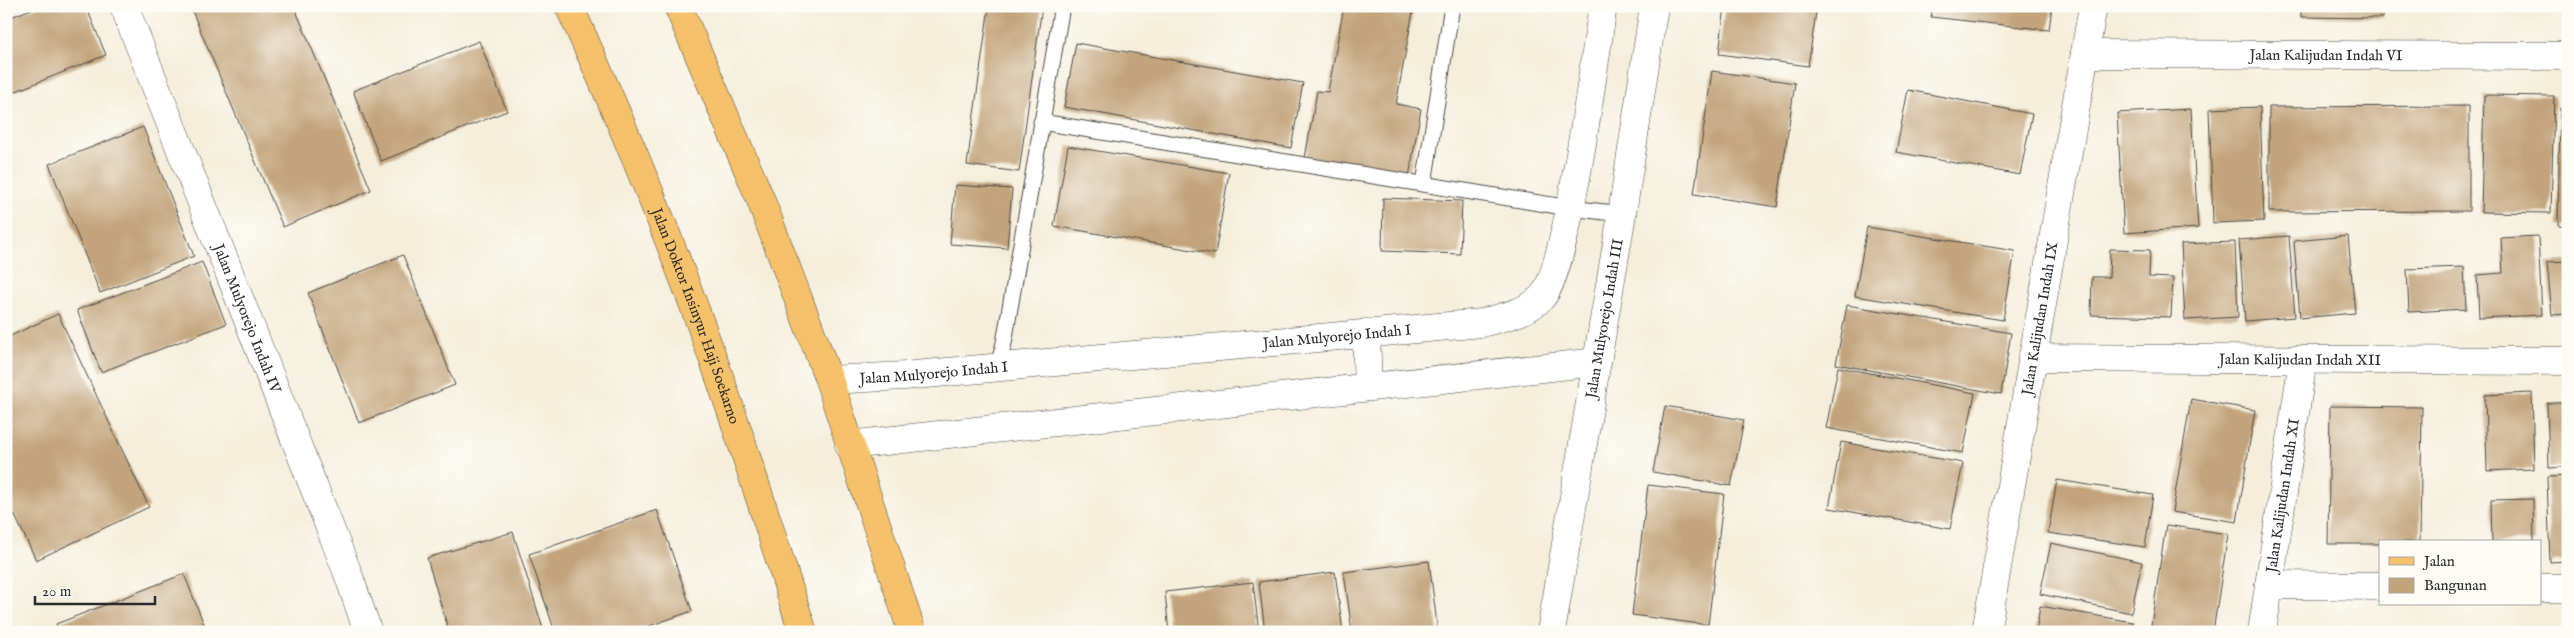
<svg xmlns="http://www.w3.org/2000/svg" width="2574" height="638" viewBox="0 0 2574 638" font-family="'IM FELL English',serif">
<rect width="100%" height="100%" fill="#fdfcf7"/>
<filter id="ink" filterUnits="userSpaceOnUse"><feTurbulence type="fractalNoise" baseFrequency=".02" numOctaves="2"/><feDisplacementMap in="SourceGraphic" scale="10" xChannelSelector="R" yChannelSelector="G"/><feConvolveMatrix kernelMatrix="1 2 1 2 8 2 1 2 1" color-interpolation-filters="sRGB"/></filter>
<filter id="wash" filterUnits="userSpaceOnUse"><feTurbulence type="fractalNoise" baseFrequency=".0096" numOctaves="4" result="noise"/><feDisplacementMap in="SourceGraphic" scale="20" xChannelSelector="R" yChannelSelector="G"/><feGaussianBlur stdDeviation="1.12" result="paint"/><feColorMatrix in="noise" values="0 0 0 0 0 0 0 0 0 0 0 0 0 0 0 0 0 1.4 0 .05"/><feComposite in="paint" operator="in"/></filter>
<g filter="url(#wash)">
<rect width="100%" height="100%" fill="#f4eeda"/>
<g id="blocks">
<g fill="#c3a47b">
<path d="M39 6H86L106 55 6 95V19Z"/>
<path d="M190 6H294L371 190 283 227Z"/>
<path d="M989 6H1042L1019 172 967 165Z"/>
<path d="M1344 6H1414L1396 104 1421 109 1409 177 1305 158 1317 91 1328 92Z"/>
<path d="M1725 6H1817L1808 66 1719 54Z"/>
<path d="M1933 6H2052L2049 30 1931 17Z"/>
<path d="M2301 6H2383V18L2301 17Z"/>
<path d="M479 41 507 111 381 161 353 91Z"/>
<path d="M1076 43 1303 83 1291 148 1064 107Z"/>
<path d="M1712 71 1795 83 1777 207 1694 194Z"/>
<path d="M1908 90 2032 114 2020 175 1896 152Z"/>
<path d="M2484 95 2554 96 2551 213 2481 212Z"/>
<path d="M2469 106V211L2269 212V107Z"/>
<path d="M2260 107 2264 221 2213 223 2209 109Z"/>
<path d="M2560 108 2568 109V227L2558 226Z"/>
<path d="M2191 109 2198 228 2124 233 2117 113Z"/>
<path d="M143 127 194 256 100 293 49 164Z"/>
<path d="M1068 146 1229 173 1215 254 1054 226Z"/>
<path d="M955 185 1012 189 1007 248 950 244Z"/>
<path d="M1383 198 1462 201 1460 254 1382 251Z"/>
<path d="M1867 227 2015 251 2003 320 1855 296Z"/>
<path d="M2289 236 2295 317 2245 321 2239 240Z"/>
<path d="M2348 236 2355 313 2300 318 2294 241Z"/>
<path d="M2538 236 2542 315 2479 318 2477 275 2503 273 2501 238Z"/>
<path d="M2235 242 2238 317 2185 320 2181 244Z"/>
<path d="M2110 249 2150 250 2149 277 2173 278 2171 317 2091 315 2092 277H2109Z"/>
<path d="M403 255 455 385 359 423 308 293Z"/>
<path d="M2568 261V314L2552 315 2547 262Z"/>
<path d="M202 262 226 324 101 372 77 310Z"/>
<path d="M2464 267 2466 309 2409 312 2407 269Z"/>
<path d="M1847 305 2011 333 2001 394 1836 364Z"/>
<path d="M58 314 149 507 36 560 6 497V338Z"/>
<path d="M1838 367 1975 393 1963 453 1826 428Z"/>
<path d="M2532 393 2534 469 2487 471 2485 395Z"/>
<path d="M2191 399 2255 410 2237 522 2172 512Z"/>
<path d="M2547 403H2568V467L2549 468Z"/>
<path d="M1665 406 1744 420 1731 486 1653 472Z"/>
<path d="M2330 406 2422 407 2420 542H2380V544H2328Z"/>
<path d="M1841 442 1963 463 1950 529 1829 508Z"/>
<path d="M2568 476V561L2550 562 2547 477Z"/>
<path d="M2057 480 2153 495 2145 547 2048 533Z"/>
<path d="M1648 485 1724 494 1708 625 1632 615Z"/>
<path d="M2533 499 2534 542H2492L2491 500Z"/>
<path d="M657 510 692 611 632 632H555L529 554Z"/>
<path d="M2166 525 2228 534 2213 632H2150Z"/>
<path d="M513 532 544 632H449L427 558Z"/>
<path d="M2051 543 2142 562 2131 613 2040 594Z"/>
<path d="M1429 561 1438 632H1352L1344 572Z"/>
<path d="M1335 572 1343 632H1265L1259 582Z"/>
<path d="M184 574 207 632H59L56 624Z"/>
<path d="M1253 582 1259 632H1169L1165 592Z"/>
<path d="M2040 606 2133 622 2131 632H2036Z"/>
<rect x="2510" y="629" width="37" height="3"/>
</g>
</g>
</g>
<g filter="url(#ink)">
<use href="#blocks" fill-opacity="0" stroke="#494845" stroke-width="1"/>
<g fill="none" stroke-linecap="round" stroke-linejoin="round">
<defs>
<g id="lane">
<path d="M1041 122 1570 208 1622 214"/>
<path d="M1424 184 1452 6"/>
<path d="M998 366 1004 343 1062 6"/>
</g>
<g id="street">
<path id="s1" d="M124 6 347 571 368 632"/>
<path id="s2" d="M2085 54 2568 56"/>
<path d="M1366 333 1368 387"/>
<path id="s3" d="M2032 358 2568 361"/>
<path id="s4" d="M829 380 904 376 1482 323C1502 317 1526 313 1541 298 1568 272 1595 55 1603 6"/>
<path d="M849 445 1597 362"/>
<path d="M2269 585 2380 586"/>
<path d="M2540 588H2568"/>
<path id="s5" d="M1551 632 1622 214 1654 6"/>
<path id="s6" d="M1986 632 2093 6"/>
<path id="s7" d="M2262 632 2303 360"/>
</g>
<g id="primary">
<path id="s8" d="M569 6C627 133 683 269 728 402 754 478 778 555 803 632"/>
<path d="M678 6 760 198 829 380 912 632"/>
</g>
</defs>
<use href="#lane" stroke="#494845" stroke-width="17"/>
<use href="#street" stroke="#494845" stroke-width="29"/>
<use href="#primary" stroke="#494845" stroke-width="29"/>
<use href="#lane" stroke="#fff" stroke-width="15"/>
<use href="#street" stroke="#fff" stroke-width="28"/>
<use href="#primary" stroke="#f5c16b" stroke-width="28"/>
</g>
</g>
<g text-anchor="middle" stroke-width="5" stroke-linejoin="round" paint-order="stroke">
<g font-size="15" fill="#2b2b2b" stroke="#fdfcf7">
<text dy="5" stroke="none"><textPath href="#s2" startOffset="241">Jalan Kalijudan Indah VI</textPath></text>
<text dy="5" stroke="none"><textPath href="#s8" startOffset="335">Jalan Doktor Insinyur Haji Soekarno</textPath></text>
<text dy="5" stroke="none"><textPath href="#s1" startOffset="336">Jalan Mulyorejo Indah IV</textPath></text>
<text dy="5" stroke="none"><textPath href="#s5" startOffset="318">Jalan Mulyorejo Indah III</textPath></text>
<text dy="5" stroke="none"><textPath href="#s6" startOffset="318">Jalan Kalijudan Indah IX</textPath></text>
<text dy="5" stroke="none"><textPath href="#s4" startOffset="510">Jalan Mulyorejo Indah I</textPath></text>
<text dy="5" stroke="none"><textPath href="#s3" startOffset="268">Jalan Kalijudan Indah XII</textPath></text>
<text dy="5" stroke="none"><textPath href="#s4" startOffset="105">Jalan Mulyorejo Indah I</textPath></text>
<text dy="5" stroke="none"><textPath href="#s7" startOffset="138">Jalan Kalijudan Indah XI</textPath></text>
</g>
</g>
<rect width="2574" height="638" fill="none" stroke="#fdfcf7" stroke-width="25"/>
<rect x="2379" y="540" width="162" height="65" fill="#fdfcf7" stroke="#a9a8a5"/>
<rect x="2389" y="557" width="25" height="8" fill="#f5c16b" stroke="#a9a8a5"/>
<text x="2424" y="566" font-size="15" fill="#2b2b2b">Jalan</text>
<rect x="2389" y="578" width="25" height="15" fill="#c3a47b" stroke="#a9a8a5"/>
<text x="2424" y="590" font-size="15" fill="#2b2b2b">Bangunan</text>
<path d="M35 596v8h120v-8" fill="none" stroke="#2b2b2b" stroke-width="2.5"/>
<text x="42" y="596" font-size="15" fill="#2b2b2b" stroke="#fdfcf7" stroke-width="4" paint-order="stroke">20 m</text>
</svg>
